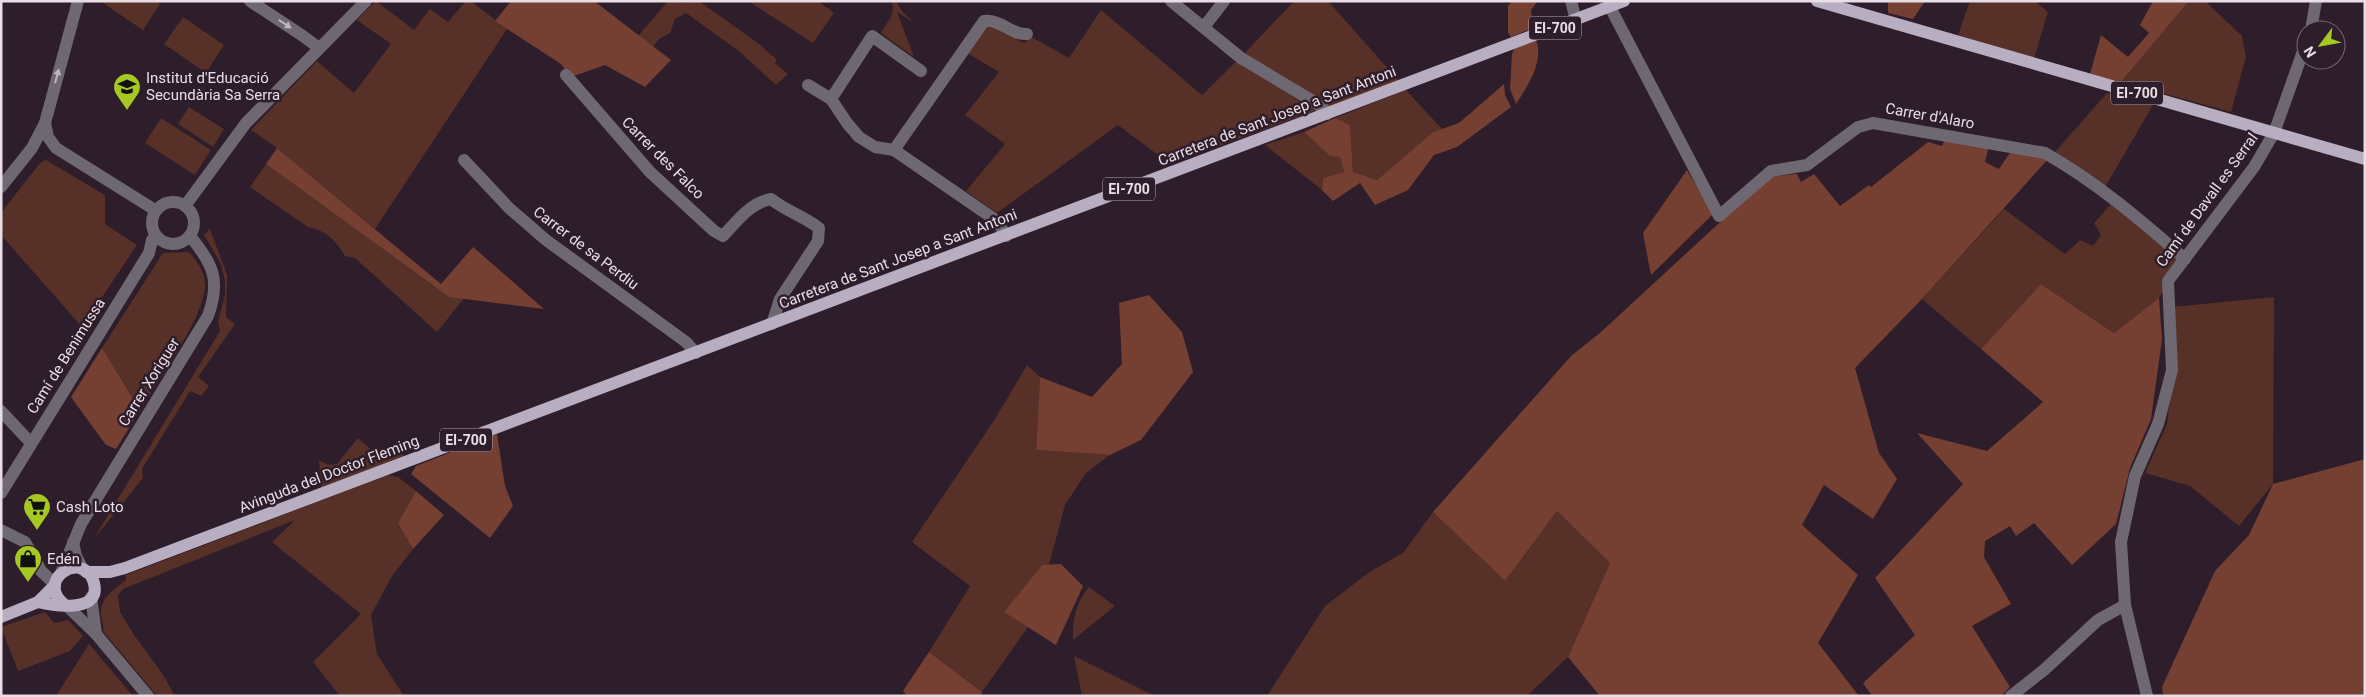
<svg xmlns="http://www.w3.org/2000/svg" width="2366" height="697" viewBox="0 0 2366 697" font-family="Roboto,sans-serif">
<rect width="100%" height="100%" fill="#2e1d2a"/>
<g fill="#573027">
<path d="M100 1H156L160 4 143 30Z"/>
<path d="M376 1 414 30 430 9 448 22 466 1H471L507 29 375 229 277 148 251 130 317 61 354 93 391 44 357 20Z"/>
<path d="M668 1H682L684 3 699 1 759 44 777 60 775 63 788 74 776 85 740 52 686 13 675 19 670 33 659 39 653 47 638 36Z"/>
<path d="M748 1H818L834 13 813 43Z"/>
<path d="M890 1H896L902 11 914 23 897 12 914 57 881 33 892 15 893 6Z"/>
<path d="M1294 1H1328L1399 81 1331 107 1244 54Z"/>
<path d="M1970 1 2036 2 2048 12 2034 59 1958 35Z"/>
<path d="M2189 1H2205L2242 36 2246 57 2231 112 2121 82Z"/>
<path d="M1101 10 1202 95 1238 60 1315 111 1170 164 1118 125 997 213 966 191 1005 144 965 115 999 72 967 53 989 24 1024 43 1031 37 1069 58Z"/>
<path d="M183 17 224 45 206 73 164 44Z"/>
<path d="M1406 90 1442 129 1433 132 1377 180 1353 172 1350 126 1335 118Z"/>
<path d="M2107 93 2153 105 2105 187 2055 152Z"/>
<path d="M189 107 224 129 213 147 178 124Z"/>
<path d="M161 118 211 150 195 175 145 143Z"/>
<path d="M1304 132 1330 156 1340 157 1344 172 1323 178 1322 190 1265 145Z"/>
<path d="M46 160 105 195V224L137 245 82 327 1 235V213L40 163Z"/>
<path d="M266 164 449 297H465L437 332 355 258 345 256C336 241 326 230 308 227L250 187Z"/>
<path d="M2113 202 2182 259 2159 298 2114 333 2041 284 1981 349 1922 299 2004 209 2065 254 2080 240 2093 246 2101 235 2094 223Z"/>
<path d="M210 229 227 275 226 317 235 324 198 377 209 386 201 396 190 391 142 469 143 478 93 540 220 331 218 322 225 295V280L220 262 204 235Z"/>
<path d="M189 252C197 261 206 273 205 286 205 316 157 382 140 410L102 348 163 253Z"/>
<path d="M2274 297 2273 484 2239 526 2190 486 2145 473 2167 424 2173 370 2172 307Z"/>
<path d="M1027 365 1040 377 1036 450 1110 455 1086 473 1065 505 1049 565H1042L1005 612 1028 627 982 692 929 652 970 586 912 542 995 419Z"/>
<path d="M358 438 382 459 401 451 404 457 321 489 319 460 328 465 337 464Z"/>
<path d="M388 475 398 477 416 491 398 523 413 549 392 576 371 615 377 654 404 696H340L313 662 361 614 272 542 295 520 123 589 118 595 120 612 134 635 162 673 175 696H157L103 631C105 624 101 621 101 615 100 597 114 590 126 580V575Z"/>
<path d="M1557 511 1610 563 1568 657 1527 696H1267L1325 606 1371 571 1403 553 1433 512 1505 581Z"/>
<path d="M1089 587 1115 606 1073 640C1072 621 1076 602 1089 587Z"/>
<path d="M45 612 54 623 68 620 83 636 70 651 18 671 1 627Z"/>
<path d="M89 644 133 696H56Z"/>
<path d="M1074 656 1155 696H1082Z"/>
</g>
<g fill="#754032">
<path d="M511 1H594L671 60 645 87 605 65 571 77 561 64 495 21Z"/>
<path d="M1512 1H1538L1531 10 1533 28 1511 37 1508 33V6Z"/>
<path d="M1888 1H1925L1913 19 1888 13Z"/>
<path d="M2153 1H2189L2121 82 2090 74 2101 35 2128 57 2149 33 2140 25Z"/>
<path d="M1536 40C1544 62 1528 85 1516 104L1510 89 1512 54 1514 49Z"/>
<path d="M1504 84 1505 95 1511 107 1457 147 1434 155 1408 190 1375 205 1360 183 1333 201 1322 190 1323 178 1344 172 1340 157 1330 156 1304 132 1335 118 1350 125 1353 172 1377 180 1433 132 1459 123Z"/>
<path d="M1945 139 1989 145 1985 162 1999 169 2011 151 2049 158 1922 299 1855 368 1879 453 1897 479 1873 519 1824 485 1802 525 1858 575 1818 643 1859 696H1600L1568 657 1610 563 1557 511 1505 581 1433 512 1571 356 1601 332 1769 177 1797 174 1801 182 1814 174 1840 206 1869 185 1871 187 1928 142 1942 146Z"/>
<path d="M277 148 441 284 473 247 544 309 449 297 266 164Z"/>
<path d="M1687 170 1713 214 1651 275 1643 233Z"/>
<path d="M2041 284 2114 333 2159 298 2162 339 2151 419 2130 468 2116 524 2072 565 2034 523 2016 536 2010 526 1985 541 1984 557 2011 604 1972 626 2010 687 2001 696H1872L1863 683 1915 635 1875 578 1963 484 1917 433 1987 451 2043 402 1981 349Z"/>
<path d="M1149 295 1182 332 1193 372 1141 440 1110 455 1036 450 1040 377 1092 397 1122 364 1119 303Z"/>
<path d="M102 348 140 410 116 449 106 445 71 397Z"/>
<path d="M497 434 505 486 513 506 490 538 411 474 416 466Z"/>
<path d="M2365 459V696H2163L2162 687 2215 571 2249 535 2273 484Z"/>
<path d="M416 491 444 515 413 549 398 523Z"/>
<path d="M1061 564 1083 586 1056 645 1004 612 1042 565Z"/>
<path d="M929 652 982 692 981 696H907L903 691Z"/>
</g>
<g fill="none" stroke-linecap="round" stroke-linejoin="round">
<g stroke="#6d6872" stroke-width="12">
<path d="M78 1 45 123 48 137 56 148 155 210"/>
<path d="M250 1 303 36 319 48"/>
<path d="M1171 1 1241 58 1311 100 1324 109 1327 114"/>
<path d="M1571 1 1576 20"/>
<path d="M1610 7 1719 216 1771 171 1807 165 1858 127 1873 123 2045 153C2096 182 2141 220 2185 259"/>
<path d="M1204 27 1224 1"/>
<path d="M2311 30 2316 1"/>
<path d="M566 75 650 172 714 231 723 236C737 221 750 203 771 199 786 211 803 216 819 228L818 241 780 299 772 324"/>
<path d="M808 85 831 99 847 123 859 137 875 147 894 150 984 21C1001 19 1011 35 1027 34"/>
<path d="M831 99 872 36 921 71"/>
<path d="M894 150 997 221 1006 236"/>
<path d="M464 160 509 208 546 240 686 342 696 353"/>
<path d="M1 187 32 148 45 123"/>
<circle cx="173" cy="223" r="21"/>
<path d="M185 206 246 123 366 1"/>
<path d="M1 411 31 443"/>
<path d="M1 493 149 253 152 240 156 237"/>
<path d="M1 530 25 542 41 571 55 584"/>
<path d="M73 542 76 556 83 570"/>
<path d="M61 573 81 524 208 316C221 280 213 264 190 236"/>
<path d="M91 597 96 634"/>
<path d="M67 606 96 634 148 696"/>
<path d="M2011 696 2044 670 2098 620 2125 605"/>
<path d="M2147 696 2125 605 2121 542 2135 476 2158 424 2172 370 2168 281 2254 167 2274 133 2306 43"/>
</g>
<g stroke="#b8aec2" stroke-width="12">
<path d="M1817 1 2365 159"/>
<path d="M86 572H110L125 568 1624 1"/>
<path d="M38 602C54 606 105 614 93 580 81 550 34 581 65 605"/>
<path d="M1 617 38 602 55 585"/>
</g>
</g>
<defs><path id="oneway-solid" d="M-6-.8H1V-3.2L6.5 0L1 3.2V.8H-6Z" transform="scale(1.25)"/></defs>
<g fill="#beb5bd">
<use href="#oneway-solid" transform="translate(285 24) rotate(33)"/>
<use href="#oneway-solid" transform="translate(57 76) rotate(-75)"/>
</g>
<defs>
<symbol id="university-pin" viewBox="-11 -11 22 30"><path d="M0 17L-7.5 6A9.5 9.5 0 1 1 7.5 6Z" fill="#a5c824" stroke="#2e1d2a"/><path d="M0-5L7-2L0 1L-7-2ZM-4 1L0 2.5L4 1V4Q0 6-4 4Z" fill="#111"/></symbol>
<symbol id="supermarket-pin" viewBox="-11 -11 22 30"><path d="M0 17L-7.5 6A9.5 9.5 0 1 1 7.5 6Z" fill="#a5c824" stroke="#2e1d2a"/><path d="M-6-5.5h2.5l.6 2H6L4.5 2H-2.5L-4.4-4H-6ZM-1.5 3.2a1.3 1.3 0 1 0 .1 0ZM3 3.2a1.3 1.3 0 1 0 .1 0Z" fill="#111"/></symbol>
<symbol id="shop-pin" viewBox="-11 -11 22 30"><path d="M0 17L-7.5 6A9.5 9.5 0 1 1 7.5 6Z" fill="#a5c824" stroke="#2e1d2a"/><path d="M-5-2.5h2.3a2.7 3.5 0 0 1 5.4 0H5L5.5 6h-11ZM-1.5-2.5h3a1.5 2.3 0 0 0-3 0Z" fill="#111"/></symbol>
</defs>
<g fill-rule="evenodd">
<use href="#university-pin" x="111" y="71" width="32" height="43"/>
<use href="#supermarket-pin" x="21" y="491" width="32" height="43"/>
<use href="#shop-pin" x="12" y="543" width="32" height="43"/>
</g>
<g text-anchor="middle" stroke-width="5" stroke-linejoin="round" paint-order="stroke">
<g fill="#2e1d2a" stroke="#b2a4ae" stroke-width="1">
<rect x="1529" y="16.5" width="52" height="23" rx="4"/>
<rect x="2111" y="81.5" width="52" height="23" rx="4"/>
<rect x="1103" y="177.5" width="52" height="23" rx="4"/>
<rect x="440" y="428.5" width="52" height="23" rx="4"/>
</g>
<g font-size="14" font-weight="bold" fill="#eadee6">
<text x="1555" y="33">EI-700</text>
<text x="2137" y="98">EI-700</text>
<text x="1129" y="194">EI-700</text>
<text x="466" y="445">EI-700</text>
</g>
<g font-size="15" fill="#eadee6" stroke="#2e1d2a" text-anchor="start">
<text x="146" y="83">Institut d'Educació<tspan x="146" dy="17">Secundària Sa Serra</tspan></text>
<text x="56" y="512">Cash Loto</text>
<text x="47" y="564">Edén</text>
</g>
<g font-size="15" fill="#eadee6" stroke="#2e1d2a">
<text transform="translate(1277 116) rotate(-21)" y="5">Carretera de Sant Josep a Sant Antoni</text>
<text transform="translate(1930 116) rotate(10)" y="5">Carrer d'Alaro</text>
<text transform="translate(663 158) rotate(45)" y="5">Carrer des Falco</text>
<text transform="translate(2207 200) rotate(-54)" y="5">Camí de Davall es Serral</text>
<text transform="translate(586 248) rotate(37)" y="5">Carrer de sa Perdiu</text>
<text transform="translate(898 259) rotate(-21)" y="5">Carretera de Sant Josep a Sant Antoni</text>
<text transform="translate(66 356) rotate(-58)" y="5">Camí de Benimussa</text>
<text transform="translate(149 382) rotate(-58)" y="5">Carrer Xoriguer</text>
<text transform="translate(329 474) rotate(-21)" y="5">Avinguda del Doctor Fleming</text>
</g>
</g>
<rect width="2366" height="697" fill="none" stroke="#eadee6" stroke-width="5"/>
<g transform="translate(2321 45) rotate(238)"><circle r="24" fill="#2e1d2a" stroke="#796a75"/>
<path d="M0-4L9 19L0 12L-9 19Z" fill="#a5c824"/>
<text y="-8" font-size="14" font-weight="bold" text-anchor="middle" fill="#eadee6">N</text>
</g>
</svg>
